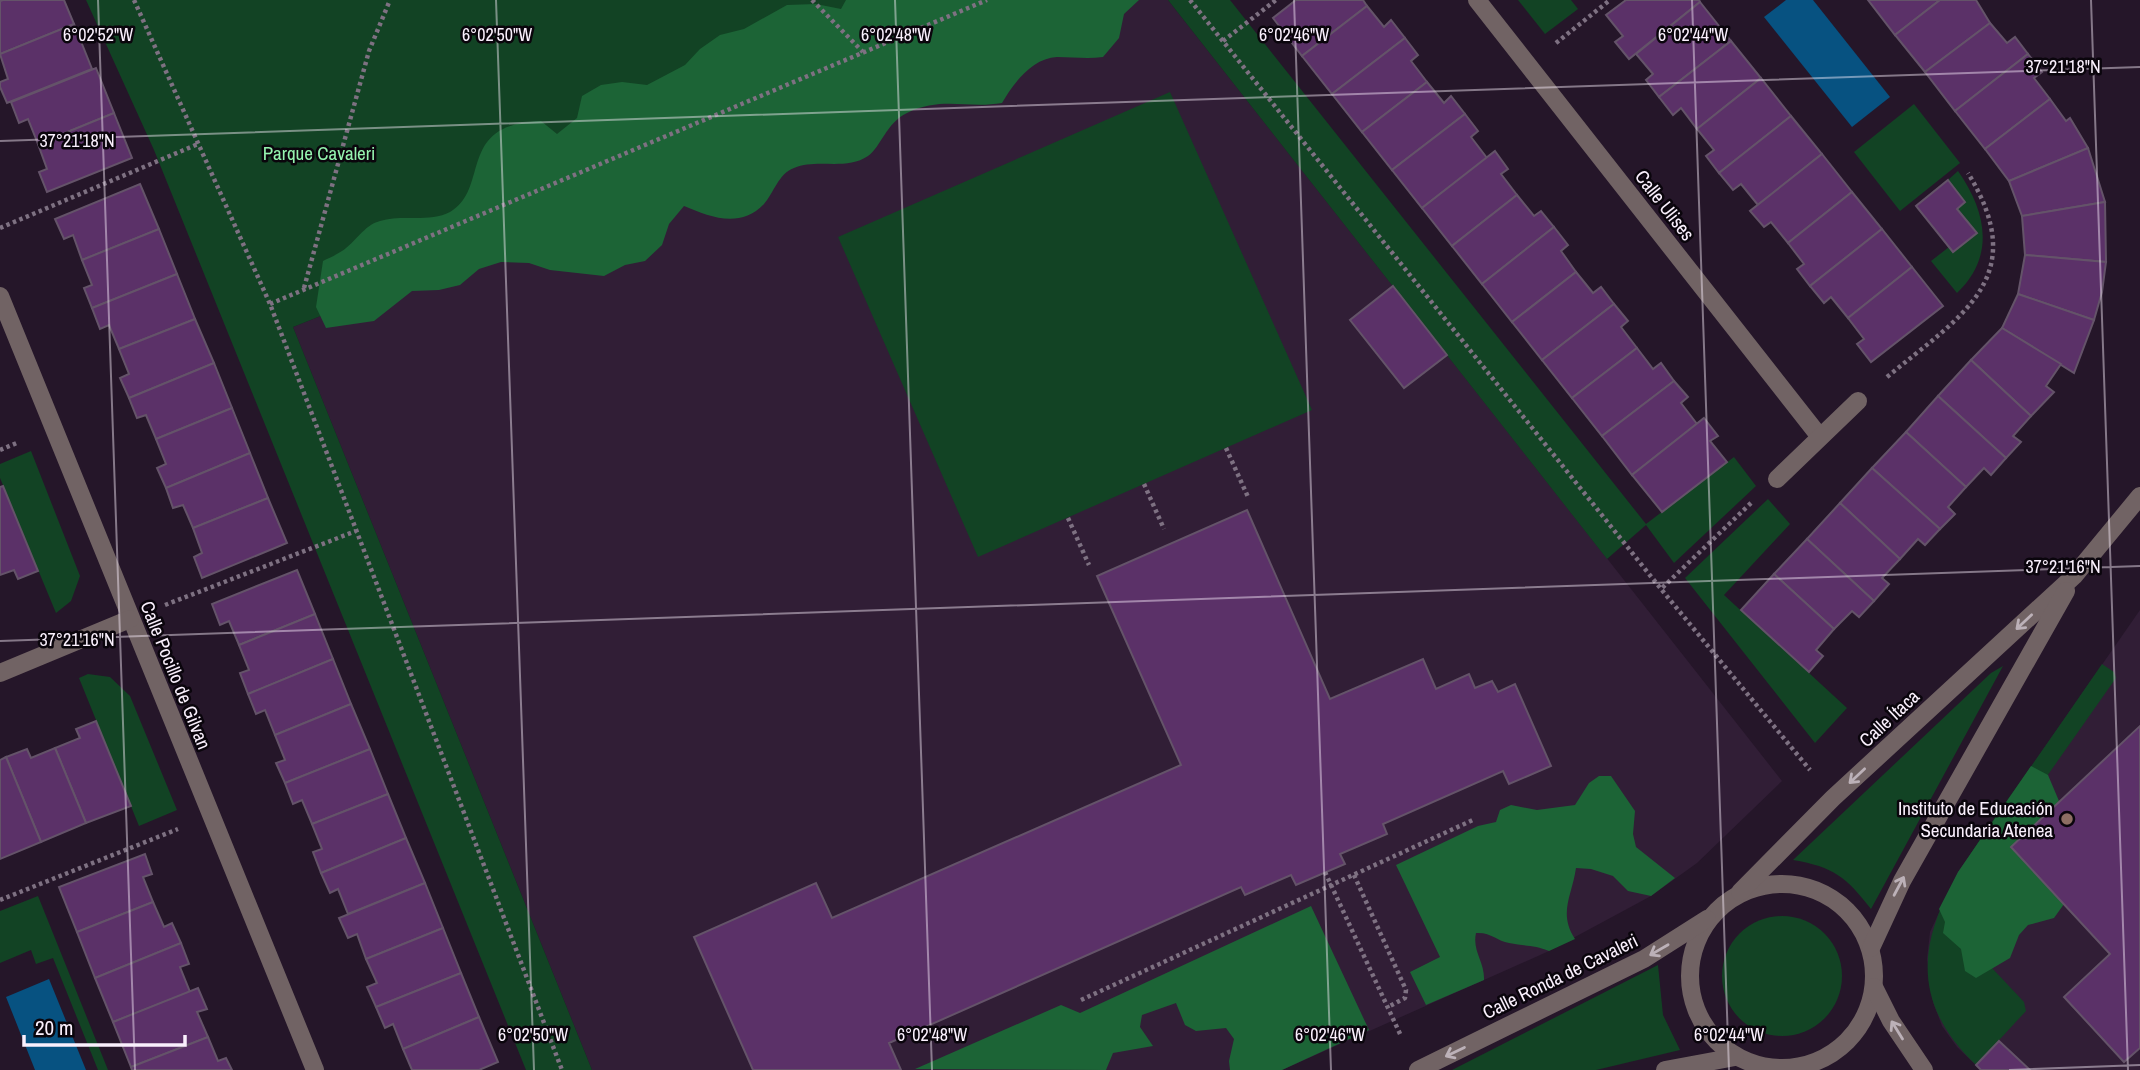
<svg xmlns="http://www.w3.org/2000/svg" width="2140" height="1070" viewBox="0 0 2140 1070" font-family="'Archivo Narrow',sans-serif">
<rect width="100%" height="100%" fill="#251629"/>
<g fill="#311e36">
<path d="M1116 0H1168L1782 781 1697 863 1651 896 1549 951 1282 1070H592L293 327Z"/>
<path d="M2140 610V1070H1981L1957 1047 1942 1026 1933 1002 1927 959 1930 932 1958 872Z"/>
</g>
<g fill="#124324">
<path d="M86 0H1116L293 327 592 1070H526L154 150Z"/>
<path d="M1168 0H1230L1646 524 1734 457 1756 486 1674 563 1646 525 1607 559Z"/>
<path d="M1518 0H1571L1578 9 1545 34Z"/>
<path d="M1170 92 1312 410 978 557 838 237Z"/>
<path d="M1914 104 1960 163 1900 211 1854 152Z"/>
<path d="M1958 171C1986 211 1996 256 1957 293L1931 261 1949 247 1954 252 1977 233 1957 209 1965 202 1948 180Z"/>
<path d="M31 451 80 576 71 601 56 613 0 478V464Z"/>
<path d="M1768 499 1790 524 1724 595 1847 708 1815 743 1685 578Z"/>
<path d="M2102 664 2114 672 2116 678 2000 843 1977 952 2024 1002 2026 1011 1976 1065C1879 973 1948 886 2008 799 2040 754 2071 709 2102 664Z"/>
<path d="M2003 666 1871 909C1846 877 1834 867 1793 860L1991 673Z"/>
<path d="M88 674 110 677 130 696 177 810 139 826 79 678Z"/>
<path d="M38 896 108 1070H98L53 958 36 964 31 950 0 963V911Z"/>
<circle cx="1782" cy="976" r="60"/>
<path d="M1658 965 1663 1015 1680 1050 1596 1070H1452Z"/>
</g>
<g fill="#1c6436">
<path d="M846 0H1139L1124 14 1119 38 1103 57C1087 59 1073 57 1057 57 1032 58 1013 84 1002 103 967 109 942 96 907 113 886 123 881 147 868 156 846 171 817 158 794 168 778 174 774 193 764 204 740 229 710 217 684 206L669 224 662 245 645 261 625 265 604 276 550 270 529 263 501 262 479 269 460 285 439 290 412 291 374 321 326 328 316 307 323 261C329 258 336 255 342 251 355 243 364 225 380 221 401 214 430 223 450 212 491 188 455 124 541 121L557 134 577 118 582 96 601 85 622 82 647 85 685 65 700 49 720 35 744 29 787 5 816 4 841 9Z"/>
<path d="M2031 766 2048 775 2059 801 2011 847 2064 904 2054 918 2028 925 2019 935 2010 958 1976 978 1965 971 1961 949 1943 933 1945 922 1939 909 1958 872Z"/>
<path d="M1599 776H1611L1635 811 1633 834 1636 847 1675 878 1651 896 1628 891 1613 876 1591 869 1576 868C1572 896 1558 913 1575 939L1549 951C1535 945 1524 946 1509 943 1497 941 1491 932 1476 933 1472 951 1485 962 1484 980L1426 1005 1410 972 1440 957 1396 865 1478 826 1496 822 1500 810 1511 805 1537 810 1575 805 1589 783Z"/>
<path d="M1311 906 1369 1030 1282 1070H1230L1229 1061 1234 1039 1226 1028 1196 1031 1185 1025 1176 1003 1142 1015 1140 1027 1153 1046 1113 1053 1106 1070 915 1069 1061 1005 1080 1013Z"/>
</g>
<g fill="#075281">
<path d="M1786 0H1813L1890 97 1852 127 1764 17Z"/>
<path d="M49 979 86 1070H35L6 997Z"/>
</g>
<g fill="#5b3168" stroke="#645369" stroke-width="2">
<path d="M3 0H64L74 24 0 54V1Z"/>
<path d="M1296 0H1363L1367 6 1302 56 1273 18Z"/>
<path d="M1626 0H1699L1700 2 1629 59 1615 42 1623 36 1606 15Z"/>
<path d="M1868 0H1940L1895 35Z"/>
<path d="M1940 0H1976L1990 23 1925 72 1895 35Z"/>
<path d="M1700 2 1731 41 1659 97 1646 80 1653 74 1636 54Z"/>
<path d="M1367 6 1384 27 1391 20 1405 38 1332 94 1302 56Z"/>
<path d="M1990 23 2007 43 2015 37 2028 54 1955 111 1925 72Z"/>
<path d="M74 24 92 69 7 103 0 87V82L8 79 0 54Z"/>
<path d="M1405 38 1418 55 1411 61 1427 82 1362 132 1332 94Z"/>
<path d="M1731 41 1761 78 1697 129 1681 108 1673 115 1659 97Z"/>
<path d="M2028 54 2042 72 2034 78 2050 99 1985 149 1955 111Z"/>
<path d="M96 68 114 113 38 144 28 119 19 123 11 102Z"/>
<path d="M1761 78 1791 116 1719 173 1706 156 1714 150 1697 129Z"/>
<path d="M1427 82 1444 103 1451 96 1465 114 1392 170 1362 132Z"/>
<path d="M2050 99 2066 121 2070 118 2088 148 2009 181 1985 149Z"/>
<path d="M114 113 132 158 47 192 39 172 47 169 38 144Z"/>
<path d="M1465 114 1478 131 1471 137 1487 158 1422 208 1392 170Z"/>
<path d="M1791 116 1822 154 1758 205 1741 184 1733 190 1719 173Z"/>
<path d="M2088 148 2105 202 2022 216 2009 181Z"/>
<path d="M1495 151 1508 169 1501 174 1517 195 1452 246 1422 208Z"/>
<path d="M1822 154 1852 192 1788 243 1771 222 1764 227 1750 211Z"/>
<path d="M1948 180 1965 202 1957 209 1977 233 1953 252 1916 206Z"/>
<path d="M140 184 159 229 82 260 73 235 64 239 55 219Z"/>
<path d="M1852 192 1882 229 1810 286 1797 269 1804 264 1788 243Z"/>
<path d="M1517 195 1534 216 1541 211 1554 227 1482 284 1452 246Z"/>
<path d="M2105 202 2106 262 2025 255 2022 216Z"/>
<path d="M1554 227 1568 245 1561 251 1576 272 1512 322 1482 284Z"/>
<path d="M159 229 177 274 92 308 84 288 92 285 82 260Z"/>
<path d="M1882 229 1912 267 1848 318 1831 297 1824 303 1810 286Z"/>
<path d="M2025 255 2106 262 2102 292 2094 320 2018 294Z"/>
<path d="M1912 267 1943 306 1871 362 1857 344 1864 339 1848 318Z"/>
<path d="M1576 272 1593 293 1601 287 1614 304 1542 360 1512 322Z"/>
<path d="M177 274 195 319 119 349 109 325 100 329 92 308Z"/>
<path d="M1393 286 1447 355 1404 388 1350 320Z"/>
<path d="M2018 294 2094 320 2074 373 2002 328Z"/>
<path d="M1614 304 1628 321 1621 327 1637 348 1572 398 1542 360Z"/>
<path d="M195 319 214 363 129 398 120 378 129 374 119 349Z"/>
<path d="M2002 328 2061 364 2046 386 2054 392 2031 416 1971 360Z"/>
<path d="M1637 348 1653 369 1661 363 1674 381 1602 436 1572 398Z"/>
<path d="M1971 360 2031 416 2013 436 2021 442 2006 458 1938 396Z"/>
<path d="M214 363 232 408 156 439 146 415 137 418 129 398Z"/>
<path d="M1674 381 1688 397 1681 403 1697 424 1632 475 1602 436Z"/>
<path d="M1938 396 2006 458 1991 475 1984 468 1966 487 1906 432Z"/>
<path d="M232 408 250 453 166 488 157 468 166 464 156 439Z"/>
<path d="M1704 418 1718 436 1710 441 1727 462 1662 512 1632 475Z"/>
<path d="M1906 432 1966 487 1948 507 1955 514 1940 529 1872 468Z"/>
<path d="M250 453 268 498 193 528 183 505 173 508 166 488Z"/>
<path d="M1872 468 1940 529 1925 545 1918 539 1900 559 1840 503Z"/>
<path d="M3 486 38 571 18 579 14 570 0 575V487Z"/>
<path d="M268 498 287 543 202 578 194 557 202 553 193 528Z"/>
<path d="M1840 503 1900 559 1882 578 1889 584 1874 601 1807 539Z"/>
<path d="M1247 510 1330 699 1423 659 1436 689 1469 674 1475 688 1492 681 1498 692 1515 684 1551 766 1509 784 1503 771 1383 824 1387 834 1340 854 1345 864 1296 885 1291 875 1245 895 1241 887 889 1043 901 1070H753L694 937 816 883 832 918 1181 765 1097 576Z"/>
<path d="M1807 539 1874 601 1859 617 1852 611 1834 629 1774 574Z"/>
<path d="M297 570 315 614 239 645 229 621 220 625 212 604Z"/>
<path d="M1774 574 1834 629 1816 650 1823 656 1809 672 1741 610Z"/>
<path d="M315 614 333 659 248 694 240 673 249 670 239 645Z"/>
<path d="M333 659 351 704 275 735 265 710 256 714 248 694Z"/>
<path d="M351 704 370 749 285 783 276 763 285 760 275 735Z"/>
<path d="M96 721 131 806 86 823 55 748 80 738 76 729Z"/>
<path d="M2140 726V1048L2124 1062 2064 997 2110 954 2011 847Z"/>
<path d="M55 748 86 823 41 842 6 757 27 749 31 758Z"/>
<path d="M370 749 388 794 312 824 302 800 293 804 285 783Z"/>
<path d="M6 757 41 842 0 859V760Z"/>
<path d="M388 794 406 838 321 873 313 852 322 849 312 824Z"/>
<path d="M406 838 425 883 348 914 338 889 330 893 321 873Z"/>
<path d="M145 854 152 874 143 877 153 902 77 932 59 887Z"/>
<path d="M425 883 443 928 366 959 357 934 348 938 339 918Z"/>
<path d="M153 902 164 927 172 923 181 943 95 978 77 932Z"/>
<path d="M443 928 461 973 376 1007 367 987 377 983 366 959Z"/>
<path d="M181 943 189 964 180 967 190 992 113 1022 95 978Z"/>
<path d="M461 973 479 1017 403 1049 393 1024 385 1028 376 1007Z"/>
<path d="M198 988 207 1009 197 1012 208 1037 131 1067 113 1022Z"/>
<path d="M479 1017 498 1062 479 1070H412L403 1049Z"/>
<path d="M208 1037 218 1061 226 1058 232 1070H132L131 1067Z"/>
<path d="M1999 1041 2030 1070H1981L1976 1065Z"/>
</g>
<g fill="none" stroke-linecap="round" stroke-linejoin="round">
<g stroke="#7e7182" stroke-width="4.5" stroke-dasharray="3.5 3.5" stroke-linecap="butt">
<path d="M134 0 270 304 562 1070"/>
<path d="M812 0 863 52"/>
<path d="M1190 0 1661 589"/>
<path d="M1223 41 1276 0"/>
<path d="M1556 43 1610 0"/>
<path d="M0 228 198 144"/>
<path d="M304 288 369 51 390 0"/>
<path d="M270 304 987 0"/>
<path d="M1887 377C1962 315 2032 278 1968 173"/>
<path d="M1226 448 1248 497"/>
<path d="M0 450 19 442"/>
<path d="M1144 484 1164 529"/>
<path d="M1751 503 1661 589 1810 770"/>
<path d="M1068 518 1089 565"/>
<path d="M165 605 356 531"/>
<path d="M1325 872 1401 1036"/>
<path d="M1354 875 1406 990 1405 998 1388 1007"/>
<path d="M0 900 178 829"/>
<path d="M1081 1000 1475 819"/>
</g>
<g stroke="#716364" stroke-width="18">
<path d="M1477 0 1820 437"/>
<path d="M0 296 315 1070"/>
<path d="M1777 479 1858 401"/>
<path d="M0 673 130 619"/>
<circle cx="1782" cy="976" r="92"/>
<path d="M1740 892 1833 798 2074 576 2140 496"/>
<path d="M1871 948 1902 881 2066 591"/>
<path d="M1874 987 1891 1021 1924 1070"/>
<path d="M1418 1070 1644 959 1707 919"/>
<path d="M1665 1070 1735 1057"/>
</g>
</g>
<defs><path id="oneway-shaft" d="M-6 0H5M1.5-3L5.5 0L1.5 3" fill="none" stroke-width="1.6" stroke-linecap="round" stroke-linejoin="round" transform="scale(1.75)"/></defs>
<g stroke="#bcb1b8">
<use href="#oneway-shaft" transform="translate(2024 622) rotate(137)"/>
<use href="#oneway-shaft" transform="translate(1857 776) rotate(137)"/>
<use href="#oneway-shaft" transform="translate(1899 886) rotate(-62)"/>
<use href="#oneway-shaft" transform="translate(1659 950) rotate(150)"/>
<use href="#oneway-shaft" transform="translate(1897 1030) rotate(-122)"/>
<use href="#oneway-shaft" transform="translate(1455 1052) rotate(154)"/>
</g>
<path fill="none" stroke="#faf0fd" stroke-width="2" stroke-opacity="0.45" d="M98 0 135 1070M496 0 534 1070M895 0 932 1070M1294 0 1331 1070M1692 0 1729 1070M2091 0 2128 1070M0 141 2140 67M0 641 2140 566M2009 1070 2140 1065"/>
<circle fill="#8d6e63" stroke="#0a050c" stroke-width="2.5" cx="2067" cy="819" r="7"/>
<g text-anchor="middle" stroke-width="5" stroke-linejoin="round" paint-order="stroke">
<g font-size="19" fill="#95f4af" stroke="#0a050c">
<text x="319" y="160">Parque Cavaleri</text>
</g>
<g font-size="19" fill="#faf0fd" stroke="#0a050c">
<text transform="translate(1665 205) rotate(52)" y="7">Calle Ulises</text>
<text transform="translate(176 675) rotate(68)" y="7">Calle Pocillo de Gilvan</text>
<text transform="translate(1889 718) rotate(-43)" y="7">Calle Ítaca</text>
<text transform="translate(1560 976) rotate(-26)" y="7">Calle Ronda de Cavaleri</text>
</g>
<g font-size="19" fill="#faf0fd" stroke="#0a050c" text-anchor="end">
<text x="2053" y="815">Instituto de Educación<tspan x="2053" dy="22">Secundaria Atenea</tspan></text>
</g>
</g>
<g font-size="18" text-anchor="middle" fill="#faf0fd" stroke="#0a050c" stroke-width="5" stroke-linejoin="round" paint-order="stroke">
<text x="98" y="41">6°02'52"W</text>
<text x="497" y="41">6°02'50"W</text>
<text x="896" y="41">6°02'48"W</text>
<text x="1294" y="41">6°02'46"W</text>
<text x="1693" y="41">6°02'44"W</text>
<text x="2063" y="73">37°21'18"N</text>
<text x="77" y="147">37°21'18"N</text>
<text x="2063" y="573">37°21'16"N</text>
<text x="77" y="646">37°21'16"N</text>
<text x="533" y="1041">6°02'50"W</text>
<text x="932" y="1041">6°02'48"W</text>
<text x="1330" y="1041">6°02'46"W</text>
<text x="1729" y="1041">6°02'44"W</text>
</g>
<path d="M24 1035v10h161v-10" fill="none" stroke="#faf0fd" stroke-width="3.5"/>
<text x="35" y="1035" font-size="21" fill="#faf0fd" stroke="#0a050c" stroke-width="5" paint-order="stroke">20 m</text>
</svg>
